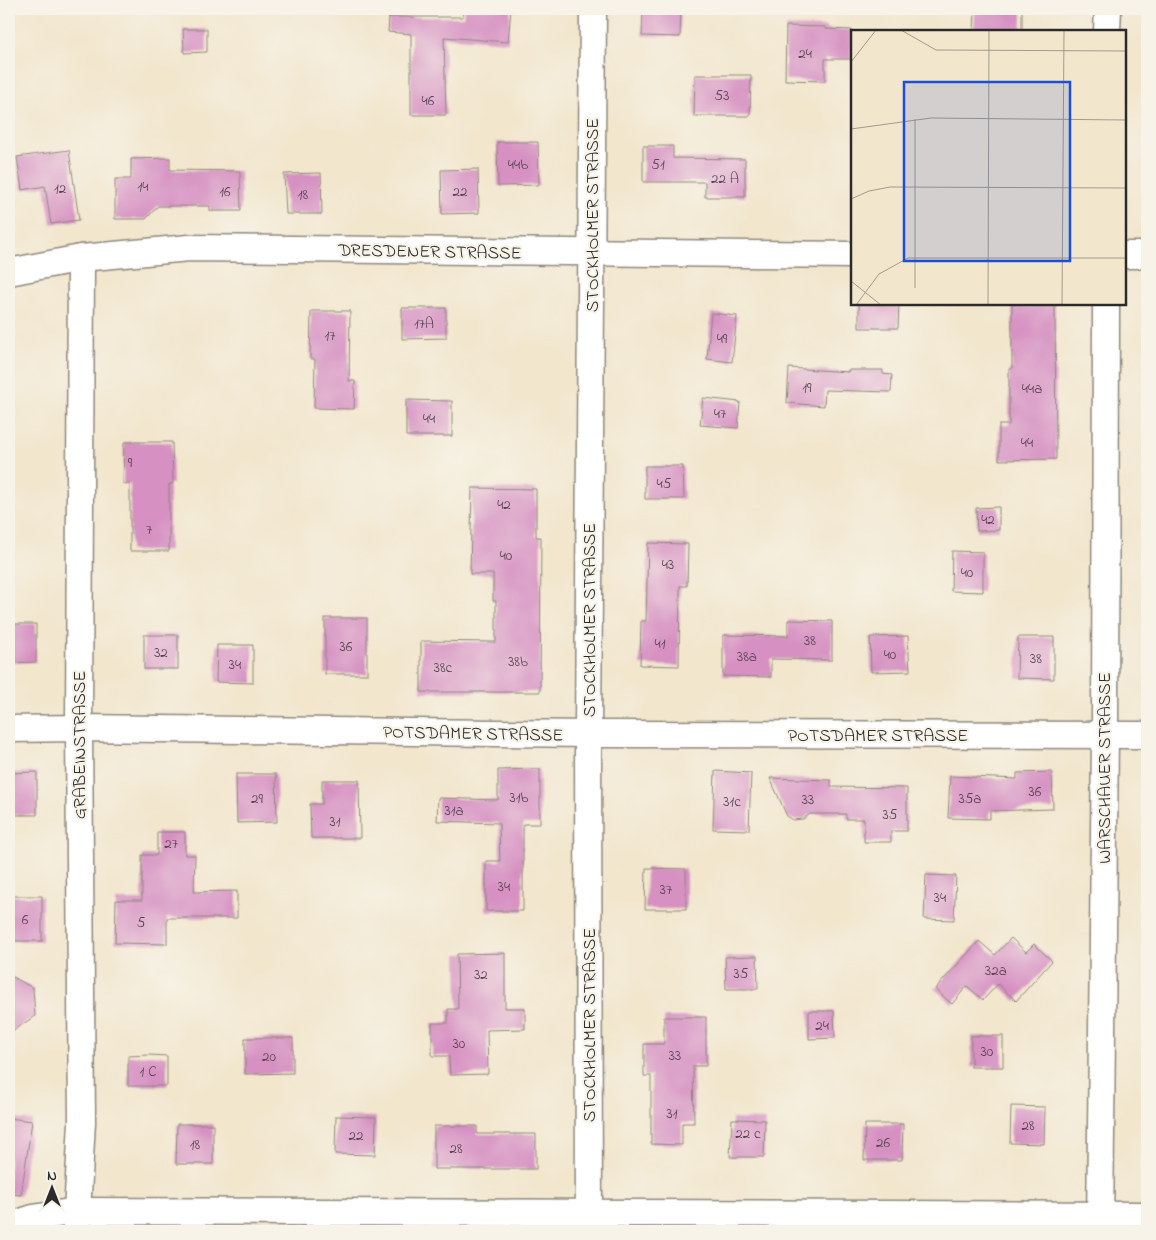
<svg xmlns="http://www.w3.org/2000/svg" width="1156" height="1240" viewBox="0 0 1156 1240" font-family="'Indie Flower',sans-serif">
<rect width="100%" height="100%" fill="#f7f3e8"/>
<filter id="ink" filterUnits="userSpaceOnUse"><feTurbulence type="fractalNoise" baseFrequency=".02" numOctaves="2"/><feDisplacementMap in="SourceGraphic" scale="10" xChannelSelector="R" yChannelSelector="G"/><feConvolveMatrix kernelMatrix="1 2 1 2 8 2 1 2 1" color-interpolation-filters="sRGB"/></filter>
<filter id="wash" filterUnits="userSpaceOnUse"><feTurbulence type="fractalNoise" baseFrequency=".0096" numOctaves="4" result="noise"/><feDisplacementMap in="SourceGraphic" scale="20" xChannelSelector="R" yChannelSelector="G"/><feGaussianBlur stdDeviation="1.12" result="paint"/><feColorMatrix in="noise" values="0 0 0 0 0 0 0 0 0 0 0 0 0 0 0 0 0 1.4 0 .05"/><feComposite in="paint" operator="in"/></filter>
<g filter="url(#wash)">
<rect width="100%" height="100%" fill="#f2e6cd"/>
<g id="blocks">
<g fill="#d690c2">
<path d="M464 9H511L508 42 444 37 446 115H411V34L388 32 389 17H463Z"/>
<path d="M643 9H681L680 37 642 36Z"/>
<path d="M975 9H1022V31H974Z"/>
<path d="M786 26 826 27V29L852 30 851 59H825V81L785 80Z"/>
<path d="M183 29H207V52L184 53Z"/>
<path d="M695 75H751L750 116H694Z"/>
<path d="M497 142H538L539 185 498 186Z"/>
<path d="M643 146H673V158L745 159V197H705V182H643Z"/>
<path d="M69 150 79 220 51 224 45 186 22 190 17 157Z"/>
<path d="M170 158V170L240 171 241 211H210V206H158L146 219H115V179H131V159Z"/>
<path d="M478 169 479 213 442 214 441 170Z"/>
<path d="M321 173 322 214H286L284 174Z"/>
<path d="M859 304H899L898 328H859Z"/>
<path d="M1012 304H1055L1056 459 999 460V425H1009V369H1012Z"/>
<path d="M402 308H446V338L402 339Z"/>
<path d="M311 311H350L349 381H355L354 409 314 408 315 359H310Z"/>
<path d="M711 313 737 316 732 362 707 359Z"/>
<path d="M789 368 848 372V370H883V374L892 375 891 392 825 390 824 406 787 403Z"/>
<path d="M703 398 740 402 738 428 700 425Z"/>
<path d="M406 400 452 401V436H406Z"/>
<path d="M124 442H172L173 484H169V551H130V484H123Z"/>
<path d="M645 466H683L684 499H645Z"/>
<path d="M472 488 536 489V537H541L540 692H421V641L496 642V601H493V574H470Z"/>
<path d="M999 507V530L977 531 976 508Z"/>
<path d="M648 543 688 544 687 586H680L679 666 640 665 641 621H646Z"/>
<path d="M952 551 983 552V592L951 591Z"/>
<rect x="325" y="618" width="42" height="56"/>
<path d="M788 620 832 621V660L771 659V677L723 676V635L788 636Z"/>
<path d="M9 624H36V662L9 663Z"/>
<rect x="144" y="635" width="34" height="34"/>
<path d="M908 636 910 671 871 672 870 637Z"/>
<path d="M1018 637H1054V679L1017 678Z"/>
<path d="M217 645H253V683L216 682Z"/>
<path d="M540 769V824H523V911H486V861H500L499 823 437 821 438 798 498 800V770Z"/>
<path d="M715 771 751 773 749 830 713 829Z"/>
<path d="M37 772V815H9V773Z"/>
<path d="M1052 772 1053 809 990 811V819L948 818 950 776 1017 779V773Z"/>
<path d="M236 774H276L277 822 237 823Z"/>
<path d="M770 778 831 780V787L907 788V831H891V842H864V819H846V814H810L803 819 793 820 787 816Z"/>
<path d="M322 780H359L360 838H311L310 804H322Z"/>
<path d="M157 832H185V855H195L194 892 237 891V918H167V944L115 943 116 900H142V855H157Z"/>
<path d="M646 868 686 869V909H645Z"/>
<path d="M926 875 956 876 954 920 924 919Z"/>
<rect x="9" y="896" width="33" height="45"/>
<path d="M1011 938 1026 952 1034 944 1052 961 1016 1001 998 984 983 1000 967 986 952 1004 935 989 979 941 995 955Z"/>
<path d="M505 953V1008H525V1029L487 1030 488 1074 450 1075 449 1056H432V1023H448V1009H458L457 954Z"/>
<path d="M757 956 758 989H726L725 957Z"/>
<path d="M9 975 33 988 35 1016 9 1033Z"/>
<path d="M809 1011H834L835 1038 809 1039Z"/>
<path d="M664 1017H706V1066H693L694 1123H682V1145L651 1144V1076H644V1044H664Z"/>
<rect x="971" y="1036" width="32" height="31"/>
<path d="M245 1038H293V1073L245 1074Z"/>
<path d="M150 1055 167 1056V1086H128V1056Z"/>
<path d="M1011 1106 1045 1107 1044 1144 1010 1143Z"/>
<path d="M336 1116 376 1117 375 1155 335 1154Z"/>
<path d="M9 1118 32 1121 21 1195 9 1194Z"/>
<path d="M732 1119 765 1120 764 1157H730Z"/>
<path d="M177 1124H213V1164H176Z"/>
<path d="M865 1124H903L902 1160H864Z"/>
<path d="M434 1126H477V1134H536V1169H434Z"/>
</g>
</g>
</g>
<g filter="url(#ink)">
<use href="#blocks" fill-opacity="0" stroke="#8e887c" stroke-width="1"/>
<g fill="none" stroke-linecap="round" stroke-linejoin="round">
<defs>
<g id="minor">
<path d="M1107 31 1108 9"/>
<path d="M1125 255H1147"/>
<path d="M9 272 81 258 189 248 852 255"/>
<path d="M9 729 79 728 588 734 1147 735"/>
<path d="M9 1226 33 1218 76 1211 1147 1215"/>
<path d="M76 1231 82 1122 79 728 81 258"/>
<path d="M589 1231 588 734 593 9"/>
<path d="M1100 1231 1105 735 1106 304"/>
</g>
</defs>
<use href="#minor" stroke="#8e887c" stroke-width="29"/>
<use href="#minor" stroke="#fff" stroke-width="26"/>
</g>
</g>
<g text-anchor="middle" stroke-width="4.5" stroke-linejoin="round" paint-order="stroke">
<g font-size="15" fill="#564451">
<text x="805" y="58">24</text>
<text x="722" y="100">53</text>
<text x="428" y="105">46</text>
<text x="518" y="169">44b</text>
<text x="658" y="169">51</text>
<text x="725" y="183">22 A</text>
<text x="143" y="191">14</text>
<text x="60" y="193">12</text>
<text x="225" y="196">16</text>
<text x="460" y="196">22</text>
<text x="303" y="199">18</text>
<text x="424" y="328">17A</text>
<text x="330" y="340">17</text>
<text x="722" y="343">49</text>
<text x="807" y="392">19</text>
<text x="1032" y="393">44a</text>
<text x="720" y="418">47</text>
<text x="429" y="423">44</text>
<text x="1027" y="447">44</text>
<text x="130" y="467">9</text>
<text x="664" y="488">45</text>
<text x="504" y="509">42</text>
<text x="988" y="524">42</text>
<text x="149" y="534">7</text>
<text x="506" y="560">40</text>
<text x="668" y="569">43</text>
<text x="967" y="577">40</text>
<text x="810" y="645">38</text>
<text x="660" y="648">41</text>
<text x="346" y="651">36</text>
<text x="161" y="657">32</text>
<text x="890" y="659">40</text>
<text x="747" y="661">38a</text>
<text x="1036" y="663">38</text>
<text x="518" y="666">38b</text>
<text x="235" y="669">34</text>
<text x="443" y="672">38c</text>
<text x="1035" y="796">36</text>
<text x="519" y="802">31b</text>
<text x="257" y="803">29</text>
<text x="970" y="803">35a</text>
<text x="808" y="804">33</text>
<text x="732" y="806">31c</text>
<text x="454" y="815">31a</text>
<text x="890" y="819">35</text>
<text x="335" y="826">31</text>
<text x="171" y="848">27</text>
<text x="504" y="891">34</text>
<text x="666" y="894">37</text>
<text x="940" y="902">34</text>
<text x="25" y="924">6</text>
<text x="141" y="927">5</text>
<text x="996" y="975">32a</text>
<text x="741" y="978">35</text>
<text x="481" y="979">32</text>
<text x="822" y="1030">24</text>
<text x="459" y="1048">30</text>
<text x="987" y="1056">30</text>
<text x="675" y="1060">33</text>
<text x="269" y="1061">20</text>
<text x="148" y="1076">1 C</text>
<text x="672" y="1118">31</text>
<text x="1028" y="1130">28</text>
<text x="748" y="1138">22 c</text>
<text x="356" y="1140">22</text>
<text x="883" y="1147">26</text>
<text x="195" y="1149">18</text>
<text x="456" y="1153">28</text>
</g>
<g font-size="18" fill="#2b2b2b" stroke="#f7f3e8">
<text transform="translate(592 215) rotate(-90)" y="6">STOCKHOLMER STRASSE</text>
<text transform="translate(430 251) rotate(1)" y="6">DRESDENER STRASSE</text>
<text transform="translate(589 620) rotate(-90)" y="6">STOCKHOLMER STRASSE</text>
<text transform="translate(473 733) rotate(1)" y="6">POTSDAMER STRASSE</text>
<text x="878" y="741">POTSDAMER STRASSE</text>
<text transform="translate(79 745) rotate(-90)" y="6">GRABEINSTRASSE</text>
<text transform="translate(1104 768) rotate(-90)" y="6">WARSCHAUER STRASSE</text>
<text transform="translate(589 1025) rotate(-90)" y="6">STOCKHOLMER STRASSE</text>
</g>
</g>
<g transform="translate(851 30)">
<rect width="275" height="275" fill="#f2e6cd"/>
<path fill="none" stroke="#a29b8c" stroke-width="1" d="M50 0 85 20 275 21M0 32 25 0M0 99 80 88 275 90M0 169 18 161 39 157 275 158M0 251 30 275M64 258V89M5 275 28 244 57 228H275M137 275 138 0M211 275 213 0"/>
<path fill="#1d4ed8" fill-opacity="0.15" stroke="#1d4ed8" stroke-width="2.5" d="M53 52H219V231H53Z"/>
<rect width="275" height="275" fill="none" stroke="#2b2b2b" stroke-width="2.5"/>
</g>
<rect width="1156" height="1240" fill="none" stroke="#f7f3e8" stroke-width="30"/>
<g transform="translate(52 1188)" stroke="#f7f3e8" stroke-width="4" paint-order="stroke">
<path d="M0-4L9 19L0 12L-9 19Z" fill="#2b2b2b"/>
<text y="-8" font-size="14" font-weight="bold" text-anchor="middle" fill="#2b2b2b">N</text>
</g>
</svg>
